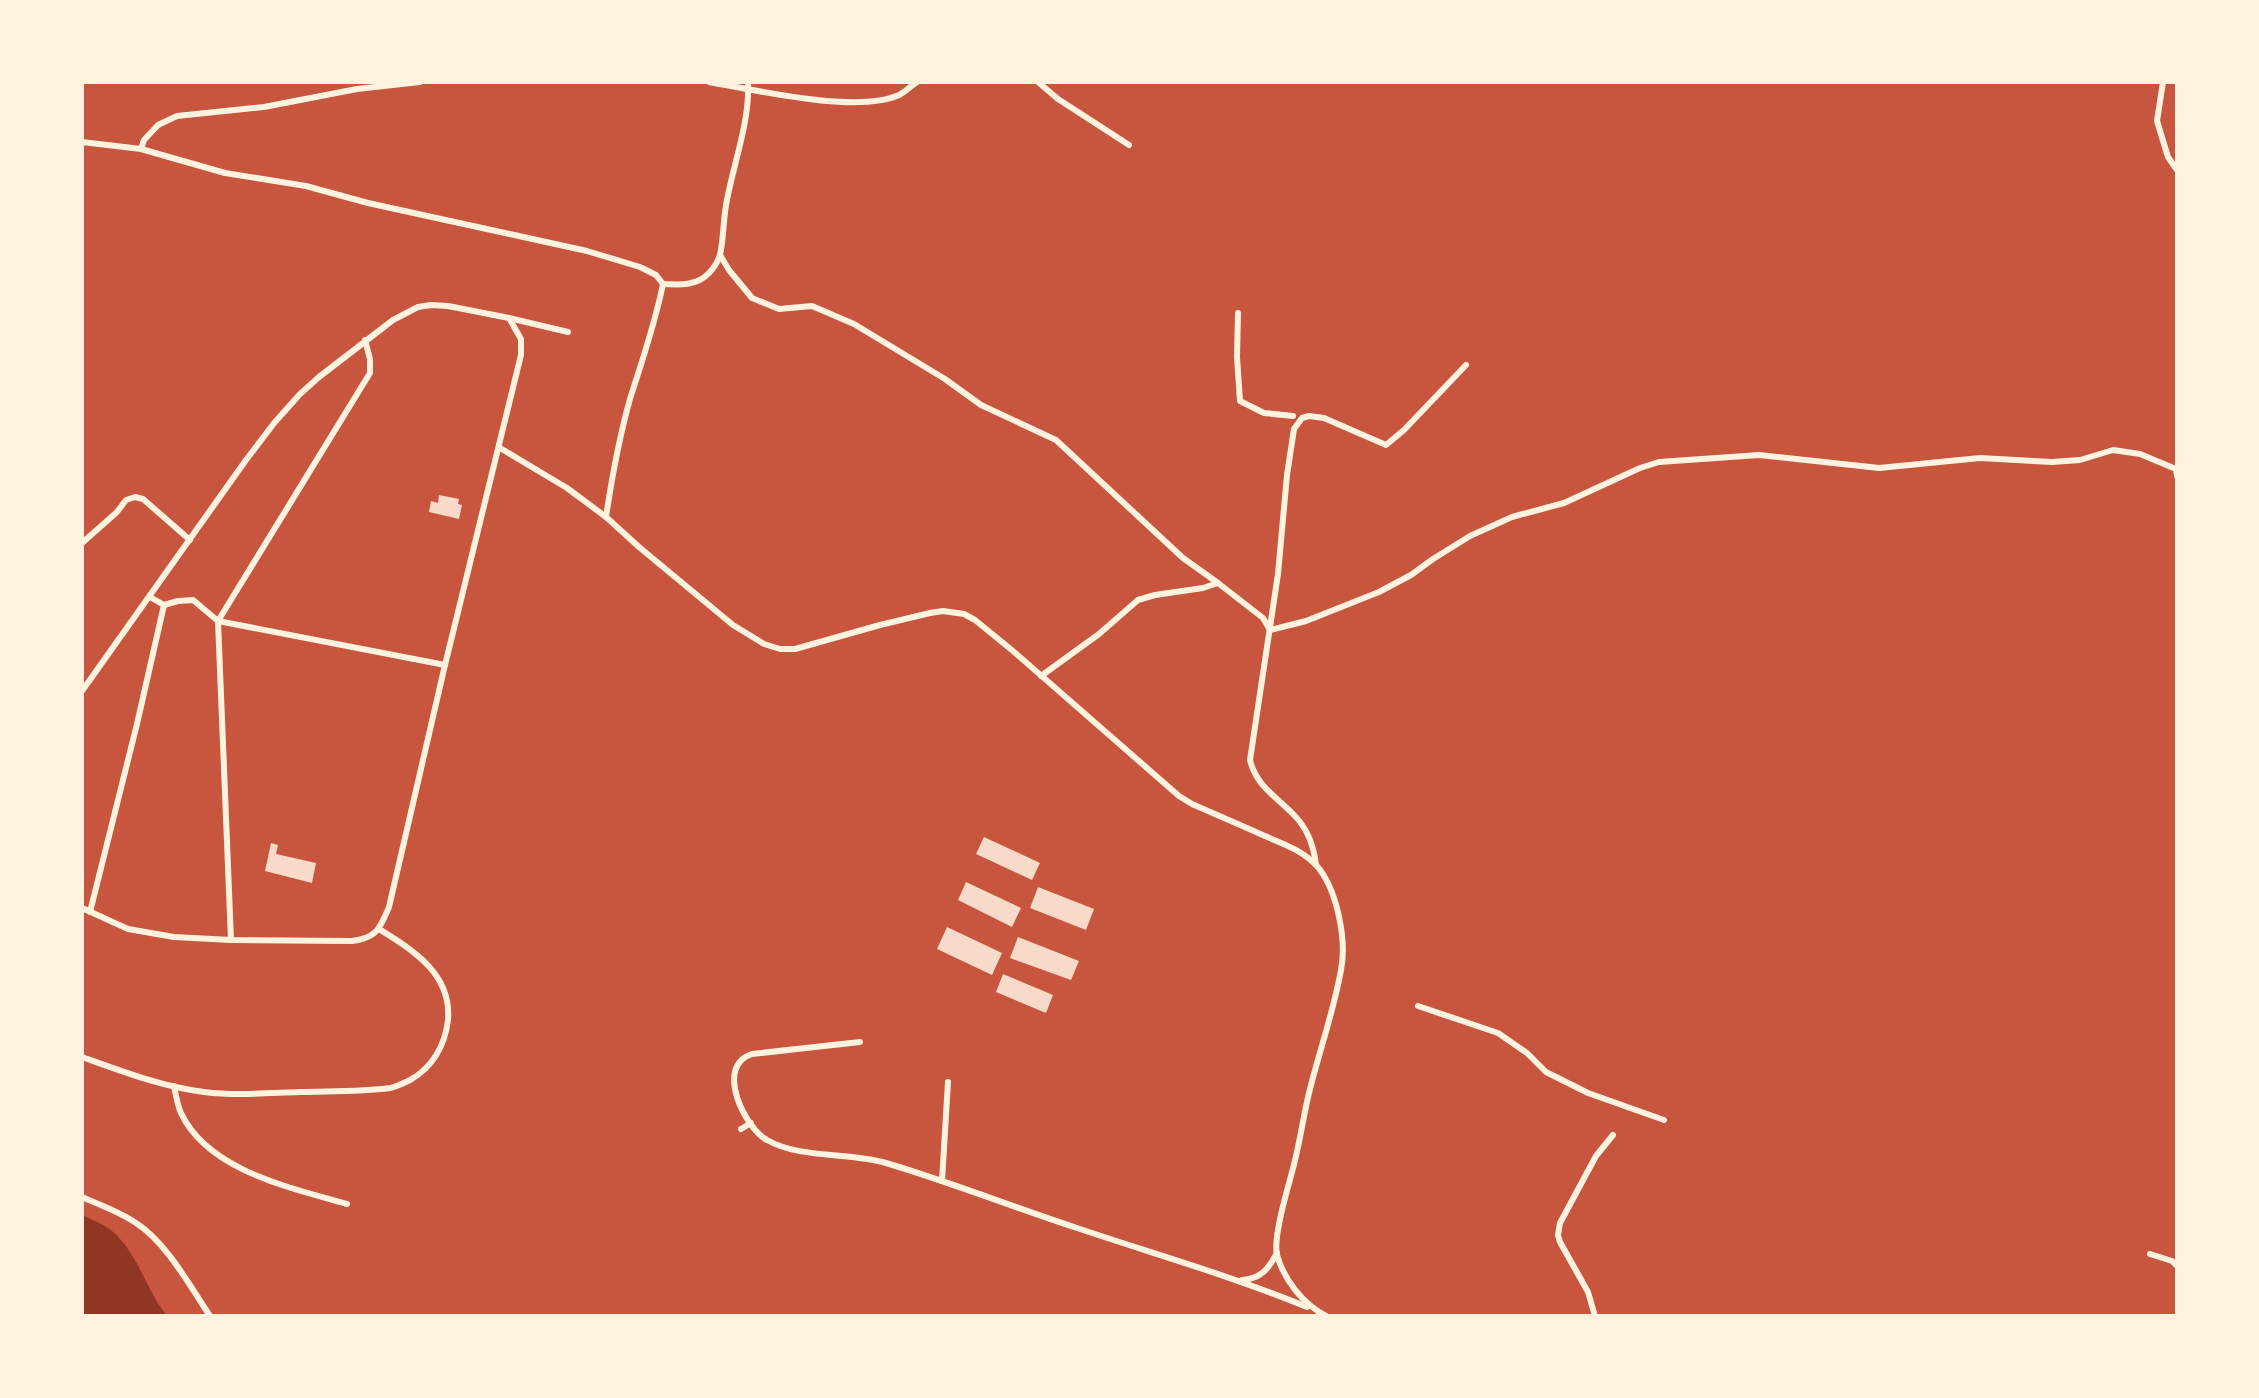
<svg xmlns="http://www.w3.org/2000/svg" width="2259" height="1398" viewBox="0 0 2259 1398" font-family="'Public Sans',sans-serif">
<rect width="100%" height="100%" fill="#c8553d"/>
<path fill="#8f3625" d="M82 1215C92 1220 104 1224 112 1231 138 1253 146 1290 167 1316H82Z"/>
<g fill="#f7dbc8">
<path d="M439 495 459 499 458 504 462 505 459 519 429 512 431 501 438 503Z"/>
<path d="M984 837 1040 863 1032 880 976 854Z"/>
<path d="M271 843 278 845 276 854 316 863 312 883 265 871Z"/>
<path d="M966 882 1021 908 1012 927 958 900Z"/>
<path d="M1038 887 1094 909 1086 930 1030 908Z"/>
<path d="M947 927 1002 953 992 975 937 949Z"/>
<path d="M1018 937 1079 961 1071 980 1010 958Z"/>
<path d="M1003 974 1053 995 1046 1013 996 992Z"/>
</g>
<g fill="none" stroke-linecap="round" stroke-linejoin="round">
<g stroke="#fff3e0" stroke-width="6">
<path d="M709 82C755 90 857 114 899 95 905 92 911 86 917 82"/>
<path d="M1038 82 1058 99 1129 145"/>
<path d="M2163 82 2157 121 2168 157 2177 170"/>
<path d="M82 142 141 149 225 173 306 186 368 203 587 251 640 267 656 275 663 284C680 285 697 286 709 273 714 268 718 261 720 255 724 237 723 218 727 200 734 162 750 121 748 82"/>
<path d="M141 149 144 140 158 125 177 116 264 107 357 89 420 82"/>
<path d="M720 255 729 270 752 298 779 309 812 306 854 324 945 379 981 405 1056 440 1183 558 1218 583"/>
<path d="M1238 313 1237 357 1240 401 1264 413 1293 416"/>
<path d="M509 318 568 332"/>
<path d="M500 448 567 488 606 517 639 547 733 625 764 644 780 649H795L880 625 930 613 943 611 964 614 975 620 1013 651 1179 796 1192 804C1217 815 1241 825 1265 836 1283 844 1302 850 1316 865 1337 888 1347 940 1341 970 1334 1010 1320 1049 1310 1089 1303 1116 1300 1144 1292 1172 1287 1191 1273 1237 1277 1255 1284 1280 1303 1304 1326 1316"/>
<path d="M606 517C612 477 619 438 630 399 642 361 655 324 663 284"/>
<path d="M82 543 117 512 126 500 135 497 143 499 190 540"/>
<path d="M150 597 164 605 178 601 193 600 218 621 445 665"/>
<path d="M1270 630 1306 621 1379 592 1411 575 1433 559 1470 536 1512 517 1564 503 1640 468 1659 462 1759 455 1879 468 1980 458 2052 462 2080 460 2113 450 2140 454 2176 469 2177 476"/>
<path d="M1041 676 1099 634 1138 600 1155 595 1203 588 1218 583 1263 618 1270 630"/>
<path d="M82 691 246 460 275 422 300 394 319 377 393 320 418 307 431 305 448 306 509 318 521 339V355L445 665 389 907C380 928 377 938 352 941L231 940 174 937 128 929 82 908"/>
<path d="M1316 865C1314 847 1307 828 1294 815 1277 797 1256 786 1250 760L1278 574 1287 475 1294 429 1302 418 1309 416 1324 418 1386 445 1404 430 1466 365"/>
<path d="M90 912 137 724 164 605"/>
<path d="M231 940 218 621 370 373V359L365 340"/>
<path d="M1418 1006 1498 1033 1527 1053 1546 1072 1588 1093 1664 1120"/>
<path d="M860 1042 752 1054C714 1066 745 1128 767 1140 800 1159 849 1152 886 1163 950 1182 1013 1207 1077 1228 1154 1254 1232 1276 1307 1307"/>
<path d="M82 1057C121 1071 163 1087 204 1092 236 1096 268 1093 300 1092 329 1091 361 1092 390 1088 396 1087 404 1083 410 1080 432 1068 445 1046 448 1020 452 974 413 950 379 929"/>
<path d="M174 1086C176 1095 177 1104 181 1113 208 1171 292 1188 347 1204"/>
<path d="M741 1129 751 1123"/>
<path d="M942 1181 948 1082"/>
<path d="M82 1197C100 1205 120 1212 136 1223 166 1242 190 1286 210 1316"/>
<path d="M2150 1254 2172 1261 2177 1266"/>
<path d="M1242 1280C1261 1279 1269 1268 1277 1253"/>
<path d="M1595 1316 1588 1292 1560 1242 1558 1235 1560 1223 1596 1156 1613 1135"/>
</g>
</g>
<rect width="2259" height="1398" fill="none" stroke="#fff3e0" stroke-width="168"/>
</svg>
